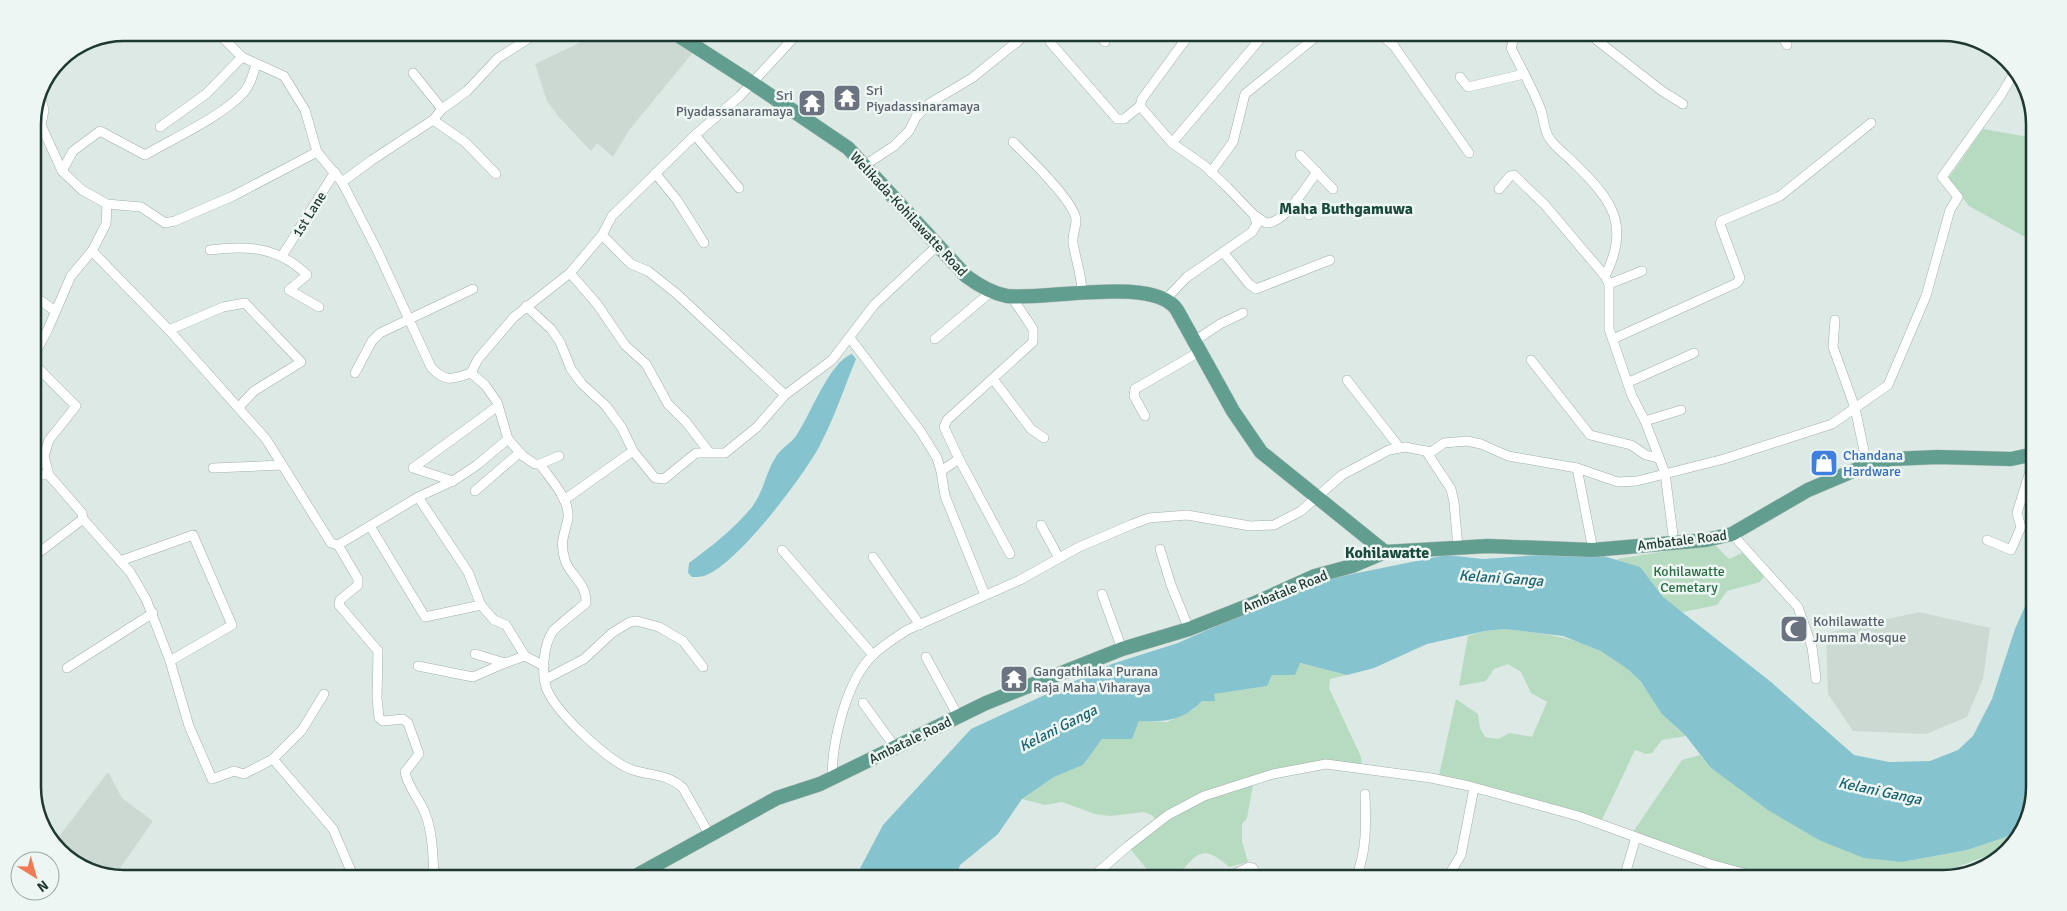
<svg xmlns="http://www.w3.org/2000/svg" width="2067" height="911" viewBox="0 0 2067 911" font-family="Signika,sans-serif">
<rect width="100%" height="100%" fill="#dde9e4"/>
<g fill="#ccd9d3">
<path d="M600 33H667L695 50 630 129 613 157 597 143 591 151 558 116 547 101 535 64Z"/>
<path d="M1919 612 1990 628 1983 679 1967 717 1926 734 1853 731 1828 694 1826 633Z"/>
<path d="M108 772 122 798 153 821 120 868 131 875 129 878 89 871 54 843Z"/>
</g>
<g fill="#b6dbc0">
<path d="M1983 129 2034 138V242L1969 206 1948 179Z"/>
<path d="M1714 544 1729 559 1744 552 1765 575 1760 582 1727 591 1717 605 1683 612 1662 600 1639 570 1616 559Z"/>
<path d="M1505 629C1553 635 1610 640 1641 683 1656 702 1666 720 1686 736L1662 740 1652 753 1646 754 1635 750 1600 824 1438 780 1456 699 1478 714 1480 728 1485 737 1498 739 1510 733 1532 737 1547 702 1531 693 1521 672 1508 664 1494 669 1486 681 1459 686 1468 636 1485 631Z"/>
<path d="M1299 663 1347 675 1330 679 1329 688 1361 757 1362 769 1326 764 1254 780 1247 818 1242 824V841L1248 862 1229 867C1202 843 1197 853 1176 878H1154L1128 846 1157 823 1153 816 1144 812 1110 816 1095 814 1062 802 1045 805 1022 799 1054 777 1083 765 1102 739H1132L1139 721 1167 722 1193 710 1202 701 1213 694 1267 686 1272 675Z"/>
<path d="M1700 755 1710 767 1902 862 1967 850 2006 837 2028 818 2007 847 2002 850 1957 867 1905 878H1762L1631 835 1682 760Z"/>
</g>
<g fill="#85c3cf">
<path d="M852 354 856 359C844 388 834 419 819 447 802 478 736 566 704 576 700 577 695 577 692 577L688 573 689 563C712 546 734 529 752 507 764 491 766 471 777 455 782 448 791 443 796 436 810 416 829 362 852 354Z"/>
<path d="M1566 553 1600 555 1640 567 1663 597 1771 682 1854 755 1889 762 1930 761 1958 750 1973 736 1992 699 2015 629 2034 586V787L2028 818 2006 837 1967 850 1902 862 1864 858 1819 840 1768 810 1710 767 1686 736 1662 714 1641 682 1629 670 1601 651 1563 636 1505 629 1485 631 1427 644 1374 668 1347 675 1300 663 1295 675H1272L1267 686 1214 694 1215 701H1202C1183 721 1165 722 1139 721L1132 739H1102L1083 765 1054 777 1022 799 998 834 960 865 956 878H855L883 825 971 729 1112 664 1178 643 1318 581 1446 555 1483 559Z"/>
</g>
<g fill="none" stroke-linecap="round" stroke-linejoin="round">
<defs>
<g id="street">
<path d="M217 32 242 57 284 76 305 110 317 152 342 182 372 160 433 120 442 109 467 91 498 58 539 32"/>
<path d="M1005 32 1016 43"/>
<path d="M1097 32 1105 42"/>
<path d="M1171 32 1184 42"/>
<path d="M1378 32 1394 46 1469 153"/>
<path d="M1516 32 1511 48C1521 68 1533 89 1541 110 1544 119 1544 132 1550 139 1556 148 1566 155 1574 163 1612 200 1631 225 1605 276L1609 284V329L1632 396 1645 421 1665 473 1674 543"/>
<path d="M1584 32 1589 34 1662 91 1683 104"/>
<path d="M1780 32 1787 45"/>
<path d="M1050 42 1117 119H1124L1140 106"/>
<path d="M413 73 442 109"/>
<path d="M1460 77 1468 87 1524 74"/>
<path d="M41 99 44 110 41 125 62 171 82 190 107 204 141 207 165 223 175 221 233 196 317 152"/>
<path d="M433 120 465 142 496 174"/>
<path d="M160 127 206 94 242 57"/>
<path d="M695 135 739 188"/>
<path d="M1013 142C1027 156 1075 202 1076 220 1076 228 1072 236 1073 243 1076 261 1082 276 1082 293"/>
<path d="M1172 143 1266 32"/>
<path d="M1300 155 1333 189"/>
<path d="M865 165 894 146 909 131 916 117 930 103 972 78 1029 32"/>
<path d="M62 171 73 151 100 131 145 155C174 138 223 116 244 92 251 84 253 74 256 64"/>
<path d="M1211 172 1233 142 1245 94 1322 32"/>
<path d="M655 173 677 200 704 243"/>
<path d="M342 182 377 250 431 367C445 383 453 379 471 373L478 359 514 317 570 273 602 235 612 216 695 135 740 96 799 32"/>
<path d="M1499 189 1510 176 1514 175 1545 205 1605 276"/>
<path d="M1297 199 1309 215"/>
<path d="M107 204 106 224 92 251 169 330 266 439 331 543 338 545 418 497 453 481 477 465 508 439"/>
<path d="M1254 215 1266 223C1285 224 1306 186 1317 172"/>
<path d="M602 235 631 264 648 271 677 294 785 395"/>
<path d="M210 250C247 245 279 247 307 275L289 290 319 307"/>
<path d="M1223 252 1249 284 1256 289 1330 260"/>
<path d="M282 256 335 172"/>
<path d="M570 273 597 304 625 345 646 364 668 404 686 422 709 452"/>
<path d="M1609 284 1642 271"/>
<path d="M33 295 55 311"/>
<path d="M1166 299 1187 277 1252 232 1257 224 1254 215 1227 187 1205 166 1172 143 1140 106 1142 99 1191 32"/>
<path d="M526 306 551 329 560 342 571 369 582 384 606 406 622 428 633 451 655 478 664 479 696 453H725L757 427 785 395 832 360 874 305 937 246"/>
<path d="M1835 320 1833 347 1855 408 1867 465"/>
<path d="M169 330 223 307 245 303 301 362 254 391 240 406"/>
<path d="M850 338 921 432 937 458 941 471 945 496 985 595"/>
<path d="M935 339 992 291"/>
<path d="M1613 339 1737 283 1740 278 1720 224 1721 221 1780 196 1871 123"/>
<path d="M1193 342 1220 324 1243 313"/>
<path d="M33 357 48 329 71 276 92 251"/>
<path d="M1531 360 1590 435 1631 445 1646 455 1658 458"/>
<path d="M33 363 76 406 49 440 44 456 49 475"/>
<path d="M355 373 372 341 380 333 473 289"/>
<path d="M471 373 485 385 497 402 508 439 523 456 535 464H540L559 456"/>
<path d="M993 379 1031 429 1044 438"/>
<path d="M1347 380 1399 447"/>
<path d="M1629 382 1694 353"/>
<path d="M1145 416 1134 396 1135 389 1199 352"/>
<path d="M1645 421 1681 410"/>
<path d="M1426 451 1451 489 1454 502 1458 548"/>
<path d="M959 459 1010 554"/>
<path d="M540 464C550 479 570 499 568 518 565 535 559 540 565 560 570 576 587 583 586 603 579 609 557 626 553 631 544 644 541 671 546 687 554 711 606 759 630 769 648 776 667 773 683 788L709 834"/>
<path d="M33 466 41 475H49L82 513 83 519 130 572 146 599 170 661 189 726 212 779 234 771 244 774 273 759 333 829 354 878"/>
<path d="M213 468 282 465"/>
<path d="M1577 468 1593 550"/>
<path d="M941 471 959 459 944 427 947 420 1033 342V329L1011 296"/>
<path d="M453 481 413 468 498 406"/>
<path d="M475 491 519 453"/>
<path d="M564 500 633 451"/>
<path d="M1041 525 1059 558"/>
<path d="M370 526 425 617 481 605 468 572 418 497"/>
<path d="M1732 534 1798 607 1812 647 1816 679"/>
<path d="M1987 540 2011 550 2021 527 2017 513 2034 458"/>
<path d="M338 545 358 579V585L340 600 339 605 378 651 377 698 379 718 383 721 403 719 408 723 419 754 405 772C408 788 419 798 425 813 433 833 433 857 434 878"/>
<path d="M1160 549 1171 585 1189 629"/>
<path d="M782 550 873 655"/>
<path d="M33 557 83 519"/>
<path d="M873 557 920 625"/>
<path d="M120 561 193 535 232 625 170 661"/>
<path d="M1102 594 1122 649"/>
<path d="M481 605 494 620 506 625 525 656"/>
<path d="M475 654 505 663 525 656 544 666"/>
<path d="M926 657 958 716"/>
<path d="M418 666 473 677 505 663"/>
<path d="M67 668 153 613"/>
<path d="M544 680 584 659 612 633 630 622 637 621 659 627 683 641 703 667"/>
<path d="M863 703 895 747"/>
<path d="M273 759 302 730 324 694"/>
<path d="M832 778C832 742 846 681 873 655 883 645 895 638 907 630L1020 580 1079 547 1133 524 1149 518 1187 515 1250 526 1274 525 1301 511 1342 475 1389 450 1405 447 1431 452 1444 443 1467 441 1481 444 1508 456 1577 468 1618 482 1637 481 1724 459 1832 424 1888 385 1926 296 1950 210 1958 197 1942 177 2001 95 2016 70"/>
<path d="M1091 878 1128 846 1168 815 1204 796 1273 774 1326 764 1431 778 1469 786 1578 816 1710 864 1762 878"/>
<path d="M1225 878 1249 867 1253 868 1259 878"/>
<path d="M1356 878C1367 850 1366 824 1365 794"/>
<path d="M1447 878 1461 855 1474 788"/>
<path d="M1624 878 1636 837"/>
</g>
<g id="primary">
<path d="M673 32 752 83 848 148 966 276C978 285 991 293 1007 296 1044 301 1154 275 1177 310L1233 411 1261 452 1385 552"/>
<path d="M632 878 777 798 820 784 986 703 1122 649 1189 629 1255 603 1315 576 1352 566 1385 552 1488 546 1593 550 1706 540 1732 534 1808 490 1867 465 1891 459 1938 457 2011 459 2034 454"/>
</g>
</defs>
<use href="#street" stroke="#a0b0ab" stroke-width="10"/>
<use href="#primary" stroke="#bcc3c1" stroke-width="15"/>
<use href="#street" stroke="#fff" stroke-width="9"/>
<use href="#primary" stroke="#629e8f" stroke-width="14"/>
</g>
<defs>
<symbol id="temple-square" viewBox="-11 -11 22 22"><rect x="-9" y="-9" width="18" height="18" rx="4" fill="#6b7280" stroke="#edf6f2"/><path d="M0-6L5-2H3V0L6.5 2.5H4V6H1.5V3h-3V6H-4V2.5H-6.5L-3 0V-2H-5Z" fill="#fff"/></symbol>
<symbol id="shop-square" viewBox="-11 -11 22 22"><rect x="-9" y="-9" width="18" height="18" rx="4" fill="#3f7fe0" stroke="#edf6f2"/><path d="M-5-2.5h2.3a2.7 3.5 0 0 1 5.4 0H5L5.5 6h-11ZM-1.5-2.5h3a1.5 2.3 0 0 0-3 0Z" fill="#fff"/></symbol>
<symbol id="mosque-square" viewBox="-11 -11 22 22"><rect x="-9" y="-9" width="18" height="18" rx="4" fill="#6b7280" stroke="#edf6f2"/><path d="M3.5-4.9A6 6 0 1 0 3.5 4.9A5 5 0 1 1 3.5-4.9Z" fill="#fff"/></symbol>
</defs>
<g fill-rule="evenodd">
<use href="#temple-square" x="831" y="82" width="32" height="32"/>
<use href="#temple-square" x="796" y="87" width="32" height="32"/>
<use href="#shop-square" x="1808" y="447" width="32" height="32"/>
<use href="#mosque-square" x="1778" y="613" width="32" height="32"/>
<use href="#temple-square" x="998" y="663" width="32" height="32"/>
</g>
<g text-anchor="middle" stroke-width="5" stroke-linejoin="round" paint-order="stroke">
<g font-size="14" fill="#5b616d" stroke="#edf6f2" text-anchor="start">
<text x="866" y="95">Sri<tspan x="866" dy="16">Piyadassinaramaya</tspan></text>
<text x="793" y="100" text-anchor="end">Sri<tspan x="793" dy="16">Piyadassanaramaya</tspan></text>
<text x="1813" y="626">Kohilawatte<tspan x="1813" dy="16">Jumma Mosque</tspan></text>
<text x="1033" y="676">Gangathilaka Purana<tspan x="1033" dy="16">Raja Maha Viharaya</tspan></text>
</g>
<g font-size="14" fill="#1f3831" stroke="#edf6f2">
<text transform="translate(309 214) rotate(-58)" y="5">1st Lane</text>
<text transform="translate(909 214) rotate(47)" y="5">Welikada-Kohilawatte Road</text>
<text transform="translate(1682 540) rotate(-7)" y="5">Ambatale Road</text>
<text transform="translate(1285 591) rotate(-22)" y="5">Ambatale Road</text>
<text transform="translate(910 740) rotate(-26)" y="5">Ambatale Road</text>
</g>
<g font-size="14" fill="#366cbe" stroke="#edf6f2" text-anchor="start">
<text x="1843" y="460">Chandana<tspan x="1843" dy="16">Hardware</tspan></text>
</g>
<g font-size="14" fill="#2a6e44" stroke="#edf6f2">
<text x="1689" y="576">Kohilawatte<tspan x="1689" dy="16">Cemetary</tspan></text>
</g>
<g font-size="15" font-style="italic" fill="#1b6472" stroke="#edf6f2">
<text transform="translate(1501 578) rotate(4)" y="5">Kelani Ganga</text>
<text transform="translate(1058 728) rotate(-27)" y="5">Kelani Ganga</text>
<text transform="translate(1880 791) rotate(12)" y="5">Kelani Ganga</text>
</g>
<g font-size="16" font-weight="bold" fill="#1c493e" stroke="#edf6f2">
<text x="1346" y="214">Maha Buthgamuwa</text>
<text x="1387" y="558">Kohilawatte</text>
</g>
</g>
<path d="M0 0H2067V911H0ZM124 41H1943A83 83 0 0 1 2026 124V787A83 83 0 0 1 1943 870H124A83 83 0 0 1 41 787V124A83 83 0 0 1 124 41Z" fill="#edf6f2" fill-rule="evenodd"/>
<path fill="none" stroke="#1f3831" stroke-width="2.5" d="M124 41H1943A83 83 0 0 1 2026 124V787A83 83 0 0 1 1943 870H124A83 83 0 0 1 41 787V124A83 83 0 0 1 124 41Z"/>
<g transform="translate(35 876) rotate(143)"><circle r="24" fill="#edf6f2" stroke="#9baaa5"/>
<path d="M0-4L9 19L0 12L-9 19Z" fill="#f07a54"/>
<text y="-8" font-size="14" font-weight="bold" text-anchor="middle" fill="#1f3831">N</text>
</g>
</svg>
